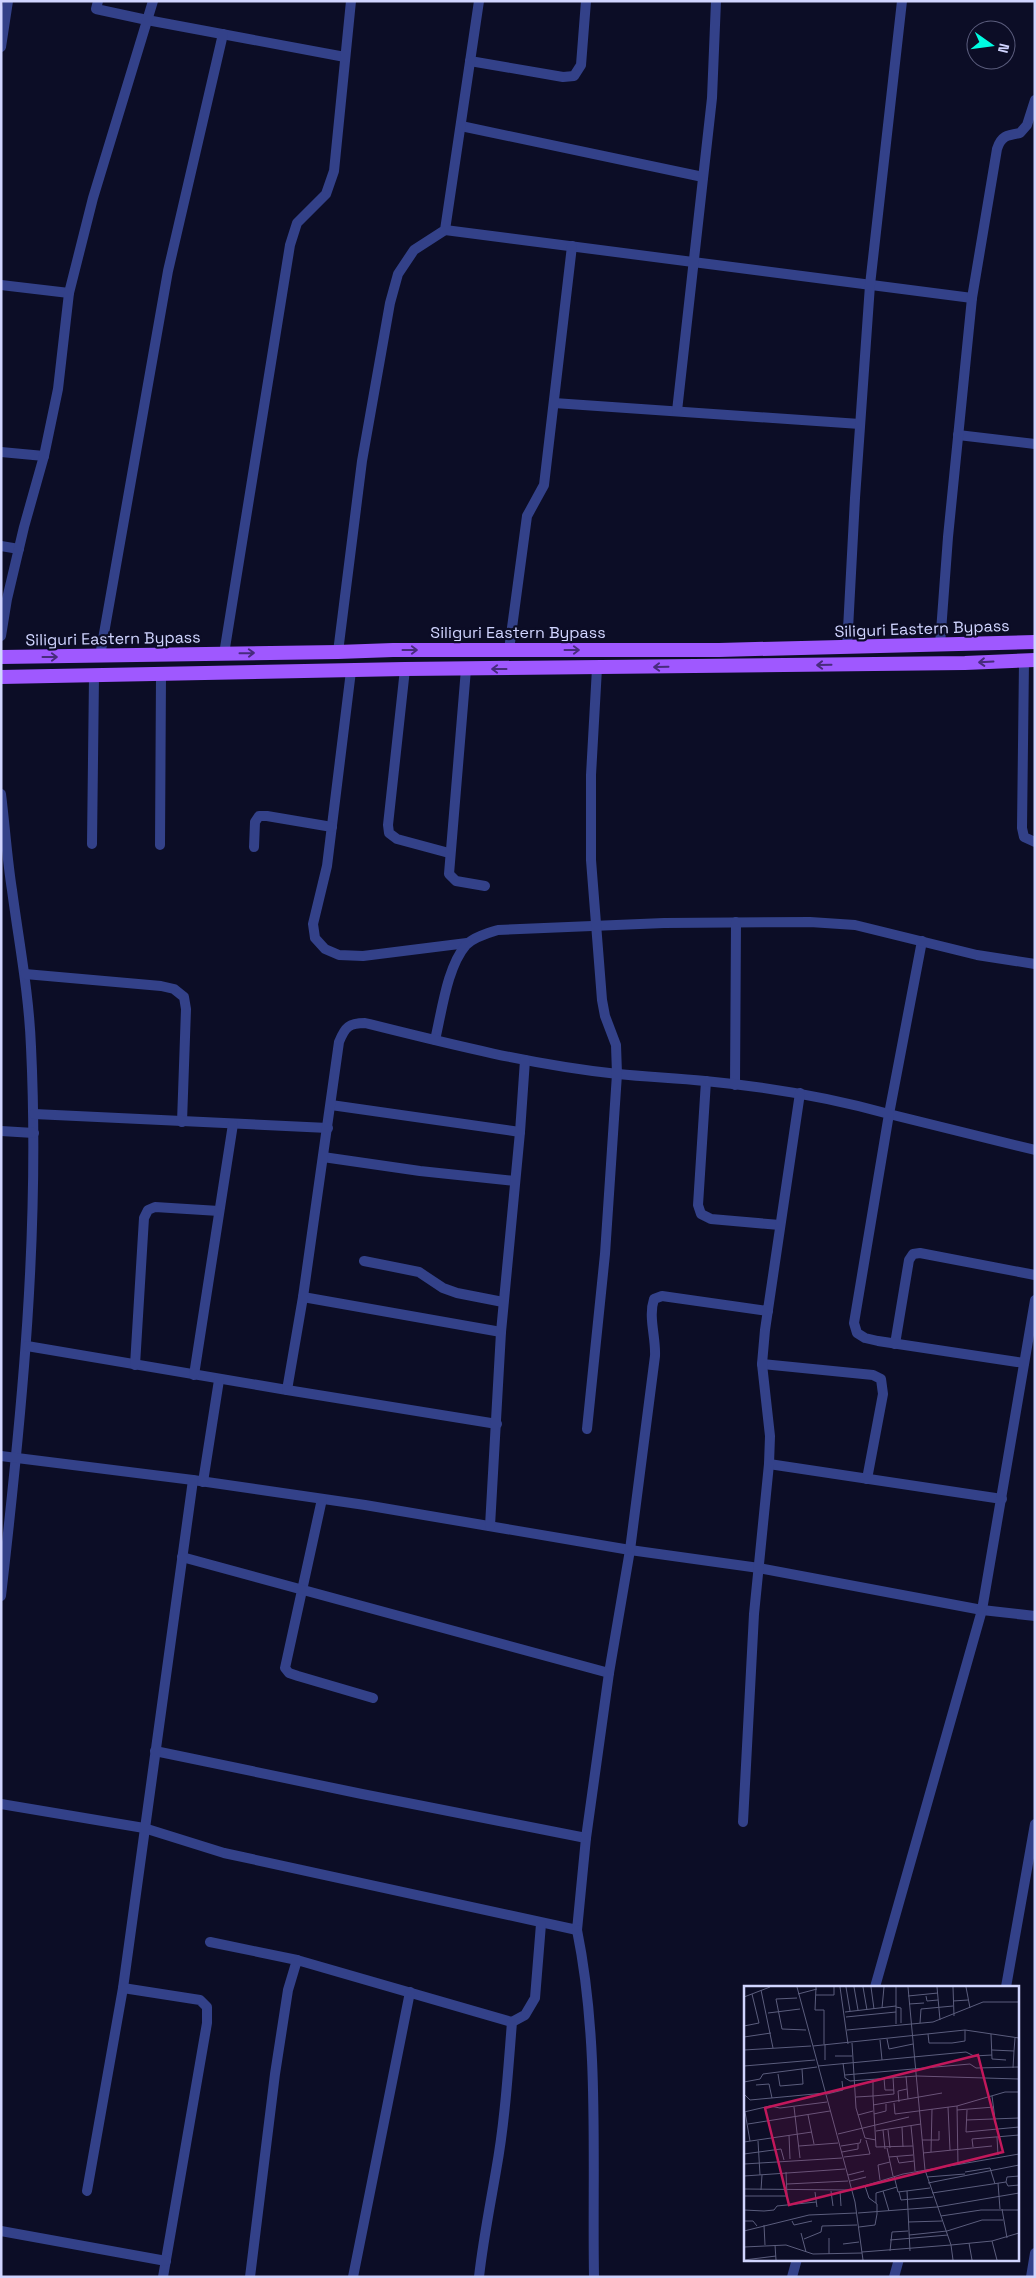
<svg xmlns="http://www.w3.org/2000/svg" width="1036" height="2278" viewBox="0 0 1036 2278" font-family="'Space Grotesk',sans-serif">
<rect width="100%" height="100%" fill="#0c0d26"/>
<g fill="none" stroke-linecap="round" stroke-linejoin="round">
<g stroke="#334189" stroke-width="10">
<path d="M98 1 96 9 147 20 345 57"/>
<path d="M1 47 8 1"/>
<path d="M470 61 563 77 574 76 581 65 586 1"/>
<path d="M461 126 703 177"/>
<path d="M445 230 972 298"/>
<path d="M1 285 69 293"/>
<path d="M554 403 860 424"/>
<path d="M677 411 712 98 716 1"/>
<path d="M958 435 1035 444"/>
<path d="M1 452 44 456"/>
<path d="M1 546 19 549"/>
<path d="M1 636 7 599 24 527 44 456 58 389 69 293 93 198 153 1"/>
<path d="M940 645 948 537 972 298 997 149C1001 136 1007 135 1020 133L1027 125 1035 100"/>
<path d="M847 648 855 498 870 285 902 1"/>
<path d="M509 650 527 516 544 485 572 246"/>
<path d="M338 652 362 461 390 303 398 274 414 250 445 230 479 1"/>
<path d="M224 654 290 245 297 223 326 194 334 171 351 1"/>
<path d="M100 656 168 271 223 34"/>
<path d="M1024 661 1022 828 1024 837 1035 842"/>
<path d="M405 669 388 825 389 833 397 839 449 853"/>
<path d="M466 669 449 874 456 881 485 886"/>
<path d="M351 671 327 866 313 924 315 938 325 949 339 955 363 956 467 943"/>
<path d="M1 794C5 826 7 858 12 890 19 943 29 994 31 1047 40 1232 22 1412 1 1596"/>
<path d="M92 844 94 676"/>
<path d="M160 845 161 675"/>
<path d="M254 847 255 822 259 816H267L332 827"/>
<path d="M922 941 889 1114 1035 1150"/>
<path d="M25 974 161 986 174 989 184 997 186 1009 182 1122"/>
<path d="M435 1040C442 1011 447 967 466 945 474 937 488 933 498 930L664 923 810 922 855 925 977 955 1035 964"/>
<path d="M706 1081 698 1205 701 1214 711 1219 780 1225"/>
<path d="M735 1085 736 922"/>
<path d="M331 1105 520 1132"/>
<path d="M34 1114 328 1128"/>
<path d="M1 1131 34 1133"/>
<path d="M323 1157 420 1171 515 1181"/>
<path d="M364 1261 419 1272 443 1288 457 1293 503 1302"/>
<path d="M303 1297 501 1332"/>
<path d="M895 1344 909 1260 913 1254 920 1253 1035 1275"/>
<path d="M27 1346 287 1390 303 1297 339 1042C345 1027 349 1023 365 1023 449 1044 532 1065 618 1074 647 1077 676 1078 705 1081 768 1087 828 1097 889 1114L854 1323 857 1333 865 1338 878 1341 1024 1363"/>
<path d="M762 1364 873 1375 881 1379 883 1394 867 1479"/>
<path d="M135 1365 144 1218 148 1210 155 1207 219 1211"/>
<path d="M194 1375 233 1124"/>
<path d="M287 1390 497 1424"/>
<path d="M587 1429 605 1254 617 1074 616 1045 605 1016 602 1000 591 860V775L597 668"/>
<path d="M1 1456 193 1480 365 1505 630 1550 759 1568 982 1610 1035 1616"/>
<path d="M769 1464 1002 1499"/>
<path d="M203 1482 219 1380"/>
<path d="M322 1499 285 1668 289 1673 298 1676 373 1698"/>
<path d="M490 1526 501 1332 520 1132 525 1060"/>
<path d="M182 1557 609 1673"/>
<path d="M155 1751 362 1794 586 1838"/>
<path d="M1 1804 144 1828 224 1853 577 1930 586 1838 609 1673 630 1550 655 1356C656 1337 648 1317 654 1299L662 1296 768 1311"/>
<path d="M743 1822 754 1614 769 1464 770 1436 762 1364 765 1330 800 1093"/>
<path d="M577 1930C600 2043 592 2162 594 2277"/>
<path d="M210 1942 297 1960"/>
<path d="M875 1987 982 1610 1035 1300"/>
<path d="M1006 1987 1035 1824"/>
<path d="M123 1988 200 2000 207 2007V2023L163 2277"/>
<path d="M87 2191 123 1988 193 1480"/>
<path d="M1 2231 166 2261"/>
<path d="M250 2277 275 2074 288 1990 297 1960 512 2022"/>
<path d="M353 2277 410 1992"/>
<path d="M479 2277C483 2241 490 2206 496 2171 505 2122 508 2071 512 2022L525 2015 535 1998 541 1924"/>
<path d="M792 2277 797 2259"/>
<path d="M894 2277 899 2259"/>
<path d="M1031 2277 1035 2253"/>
</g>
<g stroke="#9f58ff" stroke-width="14">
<path d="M1 657 338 652 393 650H719L1035 642"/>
<path d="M1 677 405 669 965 663 1035 660"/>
</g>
</g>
<defs><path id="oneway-shaft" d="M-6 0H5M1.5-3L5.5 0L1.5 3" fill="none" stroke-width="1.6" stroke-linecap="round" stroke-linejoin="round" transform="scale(1.25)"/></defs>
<g stroke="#472b7d">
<use href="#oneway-shaft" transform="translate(410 650)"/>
<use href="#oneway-shaft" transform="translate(572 650)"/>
<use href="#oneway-shaft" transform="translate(247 653) rotate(-1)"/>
<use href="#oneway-shaft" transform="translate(50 657)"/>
<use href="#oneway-shaft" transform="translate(986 662) rotate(177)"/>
<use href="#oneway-shaft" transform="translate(824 665) rotate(179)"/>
<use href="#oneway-shaft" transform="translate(661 667) rotate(179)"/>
<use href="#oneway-shaft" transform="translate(499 669) rotate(180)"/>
</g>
<g text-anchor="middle" stroke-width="4.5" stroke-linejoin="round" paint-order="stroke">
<g font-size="16" fill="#d1d5ff" stroke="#0c0d26">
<text transform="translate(922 628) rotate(-2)" y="6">Siliguri Eastern Bypass</text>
<text x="518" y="638">Siliguri Eastern Bypass</text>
<text transform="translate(113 638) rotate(-1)" y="6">Siliguri Eastern Bypass</text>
</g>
</g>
<g transform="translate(744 1986)">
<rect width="275" height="275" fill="#0c0d26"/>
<path fill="none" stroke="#5b5d7d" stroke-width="1" d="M53 1 111 216 119 274M72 1 71 24H80V58M96 1 104 58M102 1 106 25M110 1 114 24M119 1 123 24M127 1 130 23M164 1 181 184 207 259 248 255 275 247M193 1 196 34M209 1 210 30M222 1 226 22M17 4 29 62M54 8 73 3M72 9H90V1M164 10 194 7M182 10 183 15 194 14M0 11 26 1M53 12 32 13 38 43 62 44M209 15 224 14M165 18 180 17M152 21 157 22V37M138 22 140 1M101 26 152 20M24 27 56 23M102 31 152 26M176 37 177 23 209 20M152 38V1M0 40 15 37 8 8M103 44 189 36 239 16H275M184 48 185 57H208L221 55V44M247 48 248 73 262 74M0 51 27 47M143 53 145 63 169 58M136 54 138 74M108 57 112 122 121 152 132 154M69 60 221 44 275 52M0 64 67 60M248 64 270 65 271 52M91 70H108M81 74V58M99 77 101 92 106 95 173 90 275 93M0 80 71 74M74 80 222 66 230 70 248 69M269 82 270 65M34 88 36 100 59 98 58 83M101 89 226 78 232 82 275 81M162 90 164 113M149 91 150 108 129 110 132 161 169 160 171 185M140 92 141 104H150M0 96 16 93 19 88 73 81M12 99 25 98 28 112M0 108 6 114 81 107M83 108 99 104 98 95M248 110 251 133M112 111 129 110V93M155 116 154 105 163 103M150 117 151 128 213 120 214 179M129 119 198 107M213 120 261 106H275M50 121 56 172M204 121 206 164M213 124 250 121M223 124 222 146 275 141M0 126 26 120 36 122 83 116M1 126 6 155M130 128 142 125V118M64 129 70 158M114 129 129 125M222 134 275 132M4 138 86 125M167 140 169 160M158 141 159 161M139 144 141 163M144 144 146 162M132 145 177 138M94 148 165 131M45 149 46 173M253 151 254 169M178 154H195V145M14 155 16 189M0 156 68 146M55 160 94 157M97 160 116 157 117 153M229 161 228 153 275 149M143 162 149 190M98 166 114 163V158M187 166 188 123M179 167 248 160M0 168 37 163 40 174M100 171 126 168 122 154M145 171 169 169M153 171 155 177 170 175M0 178 98 172M221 186 246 182 251 198M104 189 120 185M0 190 101 183M150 190 154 206 186 202M275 190 263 191 262 196 264 200 275 199M183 191 221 188M136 194 134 179 146 176M106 195 122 191M184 197 275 179M254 197 256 223M43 198 104 195M0 203 107 204 159 188 275 168M17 204 18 189M87 205 89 220M96 205 97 220M139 205 145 225M163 205 166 265M71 206 73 221M155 206 157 214 189 211M188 207 262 196M0 210H43L42 186M132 217V207L153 201M258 223 263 252M0 224 20 225 30 224 33 220 72 216M114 227 193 221 275 207M197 230 237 224H275M0 235H9L13 240M48 235 50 239 68 235M164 236 198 235M20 239 21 259M115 241 131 239 133 228V218L125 212 121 200M0 245 65 229 112 227M57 247 62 266M165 249 203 245 238 234H259M85 252V268M60 253 77 246 78 240 113 239M146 254 204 249M248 255 253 274M225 257 228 274M99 258 115 256M31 259 32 274M0 261 42 259 69 268 118 267M146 265 148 246 164 245M118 266 207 259 209 274M0 274 32 270"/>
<path fill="#c2185b" fill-opacity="0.15" stroke="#c2185b" stroke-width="2.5" d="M234 69 259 166 45 219 21 122Z"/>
<rect width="275" height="275" fill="none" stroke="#d1d5ff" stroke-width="2.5"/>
</g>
<rect width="1036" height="2278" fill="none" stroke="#d1d5ff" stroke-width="5"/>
<g transform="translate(991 45) rotate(104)"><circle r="24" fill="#0c0d26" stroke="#5b5d7d"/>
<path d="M0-4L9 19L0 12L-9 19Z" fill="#00fce2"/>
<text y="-8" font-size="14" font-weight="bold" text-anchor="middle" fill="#d1d5ff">N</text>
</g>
</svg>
